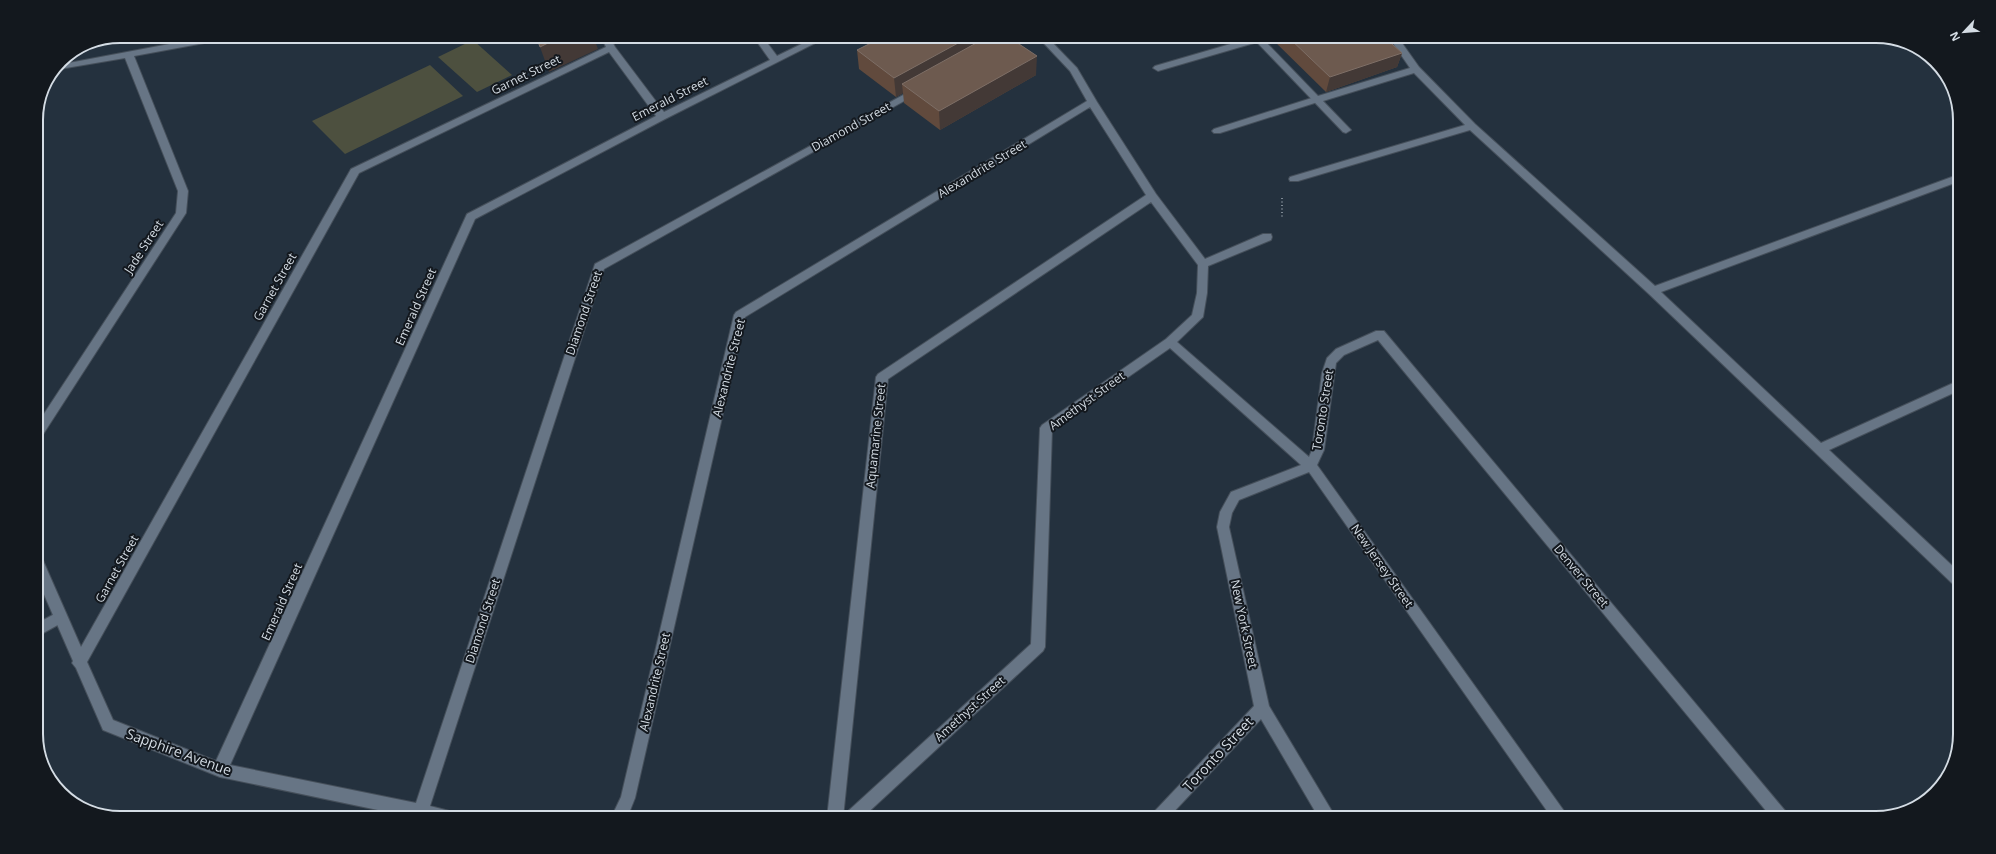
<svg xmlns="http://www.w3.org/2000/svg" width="1996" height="854" viewBox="0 0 1996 854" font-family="'Open Sans',sans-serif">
<rect width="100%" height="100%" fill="#24313e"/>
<g fill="#4d503f">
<path d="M473 40 512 75 477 92 438 57Z"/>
<path d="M430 65 463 96 345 154 312 121Z"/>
</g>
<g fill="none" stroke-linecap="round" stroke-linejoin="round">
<defs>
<g id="lane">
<path d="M1258 36 1262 39 1261 41 1158 71 1153 68 1155 66Z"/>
<path d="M1318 96 1321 97V101L1220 133H1214L1212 131 1214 129Z"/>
<path d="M60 611 65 613 67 617 65 621 36 637V624Z"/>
</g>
<g id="street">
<path d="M212 36H230L226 39 134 56 188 191 186 213 40 439 36 441V426L176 213 178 191 125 58 54 70 58 65Z"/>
<path d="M601 36H609L615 47 664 112 770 60 753 36H762L777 56 818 36H829L665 119 475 219 230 765 416 803 595 264 914 89H920L922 91 604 269 430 806 457 813 460 818H416L220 777 103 730 76 668 72 663 73 661 36 576V554L41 556 81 647 351 169 606 47ZM609 52 656 116 467 214 216 761 113 720 87 662 359 173Z"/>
<path d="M1009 36H1020L1001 48H995V44Z"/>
<path d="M1037 36H1046L1077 68 1097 102 1156 194 1205 259 1263 234H1271L1272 237 1271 240 1208 266 1207 293 1203 317 1177 342 1309 457 1312 450 1322 373 1327 358 1336 349 1376 331H1384L1787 813 1790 818H1772L1378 340 1344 355 1336 363 1324 450 1317 465 1569 818H1552L1309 472 1239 500 1232 513 1229 527 1269 706 1336 818H1319L1261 719 1168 818H1150L1153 813 1254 706 1217 527 1220 512 1231 492 1301 465 1170 348 1052 430 1045 647 1043 651 862 818H843L846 813 1031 644 1040 428 1042 425 1166 339 1192 315 1197 293 1198 265 1151 202 888 379 843 818H827L876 377 878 374 1146 195 1090 107 745 317 635 798 627 818H611L621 797 734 315 736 312 1087 101 1070 71Z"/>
<path d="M1251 36H1260L1318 96 1410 68 1388 36H1397L1419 67 1475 124 1655 286 1960 174V181L1661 292 1821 443 1960 380V390L1829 450 1960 573V588L1955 586 1649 294 1470 130 1298 181H1290L1289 179 1290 177 1465 125 1414 73 1323 101 1351 130 1346 133 1343 132Z"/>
</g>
</defs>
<use href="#lane" stroke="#454f5a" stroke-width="2"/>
<use href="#street" stroke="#454f5a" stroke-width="2"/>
<path stroke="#7d8892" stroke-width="2" stroke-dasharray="1 2.5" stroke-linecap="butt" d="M1282 198V217"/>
<use href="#lane" fill="#677585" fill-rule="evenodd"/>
<use href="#street" fill="#677585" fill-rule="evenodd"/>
</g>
<g fill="#614a3d">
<path d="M1269 36H1383L1402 53 1397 67 1326 92Z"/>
<path d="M857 50 1036 75 940 130 904 103 903 93 896 97 859 69Z"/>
</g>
<g fill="#433936">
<path d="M125 36H133L126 37Z"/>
<path d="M366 36H413L371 44Z"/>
<path d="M562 36H593L598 49 549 72 540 47Z"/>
<path d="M971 36H991L902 84 903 93 896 97 894 78Z"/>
<path d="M1402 53 1397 67 1326 92 1330 77Z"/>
<path d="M1037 56 1036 75 940 130 939 111Z"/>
</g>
<g fill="#6d5a4f" stroke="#7d6e66">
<path d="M536 36H562L540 47Z"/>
<path d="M885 36H971L894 78 857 50Z"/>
<path d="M989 36H1007L1037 56 939 111 902 84Z"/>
<path d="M1287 36H1383L1402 53 1330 77Z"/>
</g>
<g text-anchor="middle" stroke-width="4" stroke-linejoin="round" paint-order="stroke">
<g font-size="12" fill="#d4dce4" stroke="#13181e">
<text transform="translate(526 75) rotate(-26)" y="4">Garnet Street</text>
<text transform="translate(670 99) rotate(-27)" y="4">Emerald Street</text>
<text transform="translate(851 127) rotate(-29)" y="4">Diamond Street</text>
<text transform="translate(982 169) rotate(-31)" y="4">Alexandrite Street</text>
<text transform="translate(144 247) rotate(-57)" y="4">Jade Street</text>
<text transform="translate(275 287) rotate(-61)" y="4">Garnet Street</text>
<text transform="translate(416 307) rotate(-66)" y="4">Emerald Street</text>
<text transform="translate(584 313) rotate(-71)" y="4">Diamond Street</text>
<text transform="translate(729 368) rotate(-76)" y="4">Alexandrite Street</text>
<text transform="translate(1087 401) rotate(-36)" y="4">Amethyst Street</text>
<text transform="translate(1323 410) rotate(-81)" y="4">Toronto Street</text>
<text transform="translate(876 436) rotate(-84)" y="4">Aquamarine Street</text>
<text transform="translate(1382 566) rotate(55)" y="4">New Jersey Street</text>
<text transform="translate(117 569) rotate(-61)" y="4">Garnet Street</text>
<text transform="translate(1581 576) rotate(50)" y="4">Denver Street</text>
<text transform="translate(282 602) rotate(-66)" y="4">Emerald Street</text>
<text transform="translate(483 621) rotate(-72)" y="4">Diamond Street</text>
<text transform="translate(1244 624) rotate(78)" y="4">New York Street</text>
<text transform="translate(655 682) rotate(-77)" y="4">Alexandrite Street</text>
<text transform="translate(970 709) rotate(-42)" y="4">Amethyst Street</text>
</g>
<g font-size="14" fill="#d4dce4" stroke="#13181e">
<text transform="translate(179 752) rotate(20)" y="5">Sapphire Avenue</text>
<text transform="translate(1218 754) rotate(-47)" y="5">Toronto Street</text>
</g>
</g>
<path d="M0 0H1996V854H0ZM120 43H1876A77 77 0 0 1 1953 120V734A77 77 0 0 1 1876 811H120A77 77 0 0 1 43 734V120A77 77 0 0 1 120 43Z" fill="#13181e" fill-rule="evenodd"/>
<path fill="none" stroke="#d4dce4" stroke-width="2" d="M120 43H1876A77 77 0 0 1 1953 120V734A77 77 0 0 1 1876 811H120A77 77 0 0 1 43 734V120A77 77 0 0 1 120 43Z"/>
<g transform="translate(1964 32) rotate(244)" stroke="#13181e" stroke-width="3" paint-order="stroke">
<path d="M0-3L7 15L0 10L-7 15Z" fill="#d4dce4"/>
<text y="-6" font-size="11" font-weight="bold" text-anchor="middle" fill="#d4dce4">N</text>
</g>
</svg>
